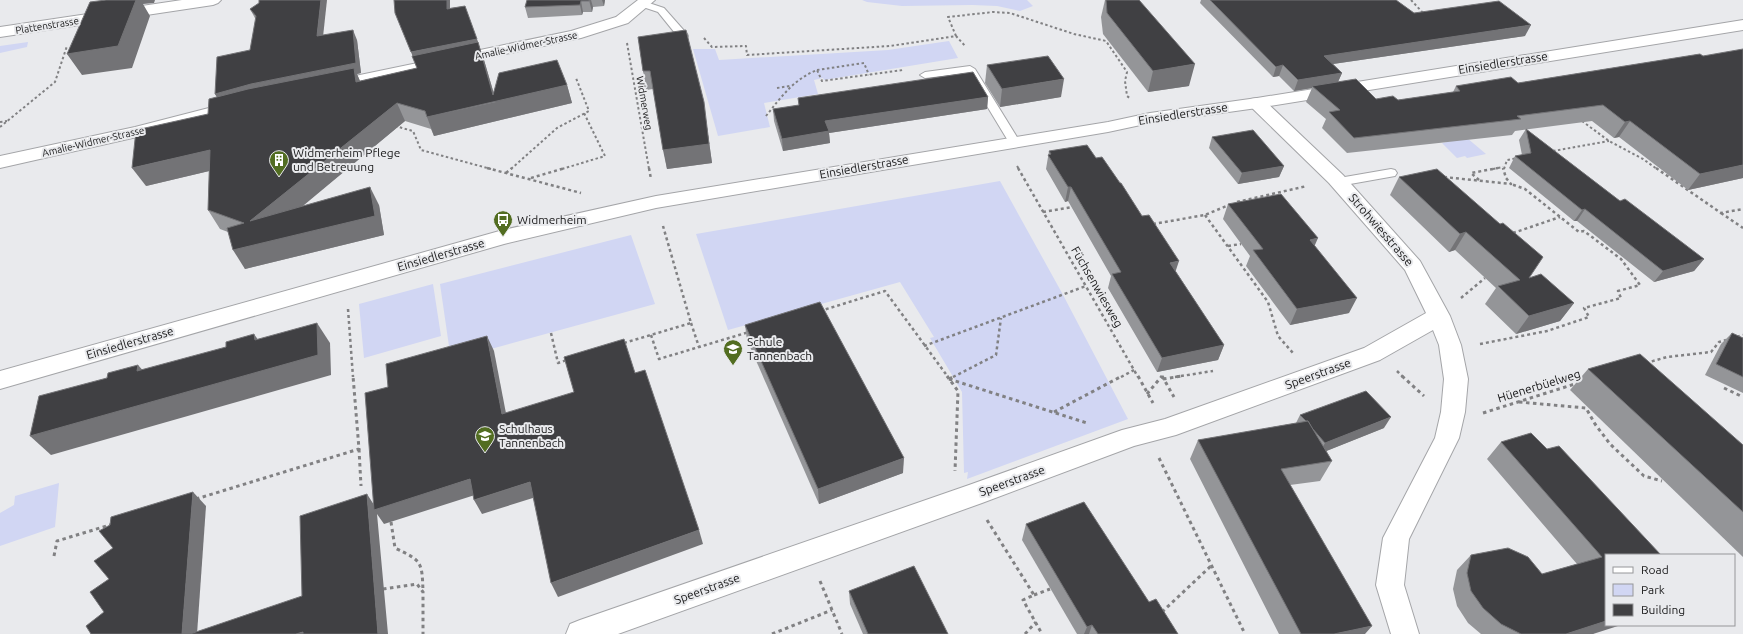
<svg xmlns="http://www.w3.org/2000/svg" width="1743" height="634" viewBox="0 0 1743 634" font-family="Ubuntu,sans-serif">
<rect width="100%" height="100%" fill="#e9eaed"/>
<g fill="#d1d6f3">
<path d="M862 0H1027L1033 6 1020 11 997 6 972 5 902 6 867 2Z"/>
<path d="M949 41 958 58 824 80 823 78 814 80 818 94 764 103 770 127 718 136 693 49H715L719 60 888 50Z"/>
<path d="M28 42 27 47 0 53V46Z"/>
<path d="M1467 138 1486 154 1467 158 1465 156 1457 158 1442 143Z"/>
<path d="M1000 181 1062 293 1128 419 967 479 968 472 964 473 962 392 930 338 934 337 900 282 728 330 696 234Z"/>
<path d="M631 235 655 304 451 360 440 284Z"/>
<path d="M433 284 441 336 364 358 359 304Z"/>
<path d="M59 483 55 527 0 546V513L14 505 15 496Z"/>
</g>
<g fill="none" stroke-linecap="round" stroke-linejoin="round">
<defs>
<g id="lane">
<path d="M643 1 664 8 687 34 688 36 687 38H679L658 12 640 6 638 4Z"/>
<path d="M970 66 975 69 1020 142 1018 144H1010L967 73 925 78 920 75 925 72Z"/>
<path d="M1391 169 1395 170 1397 173 1395 176 1339 186 1335 185 1333 182 1335 179 1339 178Z"/>
</g>
<g id="street">
<path d="M182 0H221L218 3 213 5 0 37V27Z"/>
<path d="M638 0H655L628 23 581 38 331 91 325 90 322 86 325 82 331 81 571 31 616 17Z"/>
<path d="M1257 98 1263 99 1343 175 1420 261 1450 316 1461 345 1468 379 1465 412 1459 438 1409 539 1404 585 1419 634H1391L1376 585 1383 538 1435 438 1441 412 1444 379 1439 345 1433 330 1380 360 1176 435 1134 446 982 503 618 634H566L570 624 580 620 969 485 1122 430 1165 419 1364 348 1426 313 1405 270 1329 183 1251 107 1248 103 1251 99Z"/>
<path d="M236 101 242 102 245 106 242 110 137 137 0 168V156L135 127Z"/>
</g>
<path id="secondary" d="M1743 20V30L1257 108 1150 123 1108 132 656 208 504 244 0 389V371L503 230 656 196 1108 122 1150 113 1257 98Z"/>
</defs>
<use href="#lane" stroke="#a4a5a8" stroke-width="2"/>
<use href="#street" stroke="#a4a5a8" stroke-width="2"/>
<use href="#secondary" stroke="#a4a5a8" stroke-width="2"/>
<g stroke="#818183" stroke-width="2" stroke-dasharray="2.5 2.5" stroke-linecap="butt">
<path d="M1411 0 1424 14"/>
<path d="M956 36 948 17 993 12 1010 13 1074 34 1106 41 1127 72 1125 81 1127 96 1131 99"/>
<path d="M704 38 712 47 746 46 747 55 890 46 956 36 966 47"/>
<path d="M627 43 649 169"/>
<path d="M817 70 864 63 869 75"/>
<path d="M777 88 790 86"/>
<path d="M766 116C781 97 794 79 817 70L822 81 903 70"/>
<path d="M1582 121 1609 141 1643 159 1657 169"/>
<path d="M0 122 7 121"/>
<path d="M395 126 413 131 421 150 491 169"/>
<path d="M0 127 55 82 67 46"/>
<path d="M1553 151 1609 141"/>
<path d="M1017 166 1019 169"/>
<path d="M511 169 557 128 589 111 576 78"/>
<path d="M562 169 605 156 584 113"/>
<path d="M1493 169 1503 167"/>
<path d="M1504 169 1507 160 1517 158"/>
</g>
<g stroke="#818183" stroke-width="2.5" stroke-dasharray="3 3" stroke-linecap="butt">
<path d="M487 168 581 193"/>
<path d="M649 168 651 179"/>
<path d="M1018 168 1138 377"/>
<path d="M1656 168 1721 213 1743 209"/>
<path d="M506 173 512 168"/>
<path d="M1444 177 1511 184 1506 178 1503 168"/>
<path d="M531 178 565 168"/>
<path d="M1479 180 1471 173 1498 168"/>
<path d="M1237 202 1307 186"/>
<path d="M1043 212 1073 207"/>
<path d="M1721 213 1743 228"/>
<path d="M1205 215 1268 302 1278 336 1293 353"/>
<path d="M1153 224 1205 215 1229 205"/>
<path d="M1513 233 1560 217"/>
<path d="M1228 246 1241 244"/>
<path d="M1461 298 1485 278"/>
<path d="M348 309 353 377"/>
<path d="M820 311 885 291 948 377"/>
<path d="M691 323 699 347"/>
<path d="M551 333 558 363 567 360"/>
<path d="M651 335 659 359 749 332"/>
<path d="M1737 337 1743 335"/>
<path d="M624 343 691 323 663 226"/>
<path d="M1480 344 1547 331 1589 317 1584 308 1621 298 1618 291 1640 285 1621 259 1584 231 1579 232 1525 189 1511 184"/>
<path d="M924 346 1086 286"/>
<path d="M1646 363 1667 357 1711 352 1719 342 1726 340"/>
<path d="M1397 371 1403 377"/>
<path d="M953 377 996 355 1001 318"/>
<path d="M1121 377 1134 370"/>
<path d="M1161 377H1163"/>
<path d="M1175 377 1213 371"/>
</g>
<g stroke="#818183" stroke-width="3" stroke-dasharray="3.5 3.5" stroke-linecap="butt">
<path d="M947 376 958 391 955 471"/>
<path d="M1138 376 1153 403"/>
<path d="M1162 376 1174 397"/>
<path d="M1402 376 1424 396"/>
<path d="M949 379 1087 423"/>
<path d="M949 379 955 376"/>
<path d="M1163 379 1182 376"/>
<path d="M1724 388 1743 397"/>
<path d="M1147 394 1162 376"/>
<path d="M1519 402 1586 408 1595 424 1610 444 1644 476 1662 481"/>
<path d="M1054 412 1122 376"/>
<path d="M1483 413 1578 383"/>
<path d="M359 449 361 486"/>
<path d="M1159 458 1245 634"/>
<path d="M196 499 359 449 353 376"/>
<path d="M987 520 1034 595 1023 600 1042 634"/>
<path d="M391 522 395 548C422 561 422 561 423 592"/>
<path d="M54 556 57 541 113 524"/>
<path d="M820 581 842 634"/>
<path d="M383 589 417 584 423 592V634"/>
<path d="M1034 595 1050 589"/>
<path d="M1162 612 1212 565"/>
<path d="M772 634 832 610"/>
<path d="M1025 634 1036 622"/>
</g>
<use href="#lane" fill="#fff" fill-rule="evenodd"/>
<use href="#street" fill="#fff" fill-rule="evenodd"/>
<use href="#secondary" fill="#fff" fill-rule="evenodd"/>
</g>
<g fill="#949598">
<path d="M527 0H605L604 6 593 7 592 12H583L582 15 528 18 525 7Z"/>
<path d="M1105 0H1139L1189 86 1148 92 1103 34 1101 17Z"/>
<path d="M1201 0H1396L1414 13 1525 36 1333 64 1342 73 1338 82 1376 99 1398 100 1453 92 1456 86 1518 83 1700 54 1743 178 1688 190 1619 137 1614 138 1592 121 1515 131 1512 135 1347 153 1322 128 1326 119 1306 102 1312 88 1294 91 1279 76 1273 77 1200 3Z"/>
<path d="M465 6 484 60 494 94 567 85 572 103 434 136 431 129 405 121 302 206 379 205 384 235 245 269 228 232 220 229 208 210 209 171 146 186 208 114 217 97 215 94 250 50 256 20 250 9 323 35 357 40 361 73 357 74 360 81 417 68 450 8Z"/>
<path d="M638 37 706 120 712 163 667 169 653 89 646 90 643 71Z"/>
<path d="M987 65 1061 97 1000 107 985 83Z"/>
<path d="M988 97 987 109 829 133 830 143 783 151 774 121 773 109 799 105 798 98Z"/>
<path d="M1526 129 1620 201 1704 259 1694 271 1654 282 1577 221H1574L1509 168 1515 156 1522 155 1519 140Z"/>
<path d="M1212 137 1284 166 1279 177 1238 184 1209 148Z"/>
<path d="M1049 151 1096 158 1176 272 1224 345 1218 360 1157 372 1108 288 1111 276 1068 201 1065 202 1046 169Z"/>
<path d="M1399 177 1529 278 1574 303 1560 321 1516 334 1485 304 1496 288 1455 250 1449 252 1390 195Z"/>
<path d="M1228 204 1315 246 1349 313 1290 325 1246 266 1250 256 1223 219Z"/>
<path d="M745 325 903 473 819 504 747 340Z"/>
<path d="M1732 333 1743 338V393L1705 375 1721 344Z"/>
<path d="M1588 369 1743 445V557L1570 390Z"/>
<path d="M1300 415 1384 428 1326 451 1332 461 1320 481 1290 485 1365 634H1279L1190 459 1198 440 1296 423Z"/>
<path d="M1501 442 1547 449 1661 555 1593 634H1481L1468 623 1457 606 1453 589 1457 570 1471 555 1542 574 1577 564 1487 459Z"/>
<path d="M1026 524 1149 602 1178 634H1077L1022 540Z"/>
<path d="M849 591 948 634H863L850 604Z"/>
</g>
<g fill="#737376">
<path d="M130 0H155L154 3 143 4 150 16 132 68 82 75 67 54Z"/>
<path d="M321 0H327L322 46 317 36Z"/>
<path d="M447 0H450V18L447 9Z"/>
<path d="M589 0H591L593 7 592 12Z"/>
<path d="M602 0H605L604 6Z"/>
<path d="M581 1 583 12 582 15 580 5Z"/>
<path d="M1531 25 1525 36 1319 66 1324 56Z"/>
<path d="M353 30 357 40 361 73 357 74 362 86 221 104 215 94Z"/>
<path d="M477 39 484 60 496 101 567 85 572 103 434 136 427 117 496 102 415 62 411 52Z"/>
<path d="M1195 64 1189 86 1148 92 1153 71Z"/>
<path d="M1283 65 1279 76 1273 77 1276 67Z"/>
<path d="M1342 73 1337 84 1312 86V88L1294 91 1298 80Z"/>
<path d="M1064 79 1061 97 1000 107 1002 89Z"/>
<path d="M988 97 987 109 829 133 830 143 783 151 782 139 825 121Z"/>
<path d="M397 103 405 121 262 240 250 221Z"/>
<path d="M706 120 712 163 667 169 663 150Z"/>
<path d="M1630 121 1619 137 1614 138 1625 122Z"/>
<path d="M210 150 222 168 146 186 132 168Z"/>
<path d="M1743 165V178L1688 190 1700 174Z"/>
<path d="M1284 166 1279 177 1238 184 1242 173Z"/>
<path d="M370 187 379 205 384 235 245 269 233 250Z"/>
<path d="M1068 187H1071L1068 201 1065 202Z"/>
<path d="M1585 209 1577 221H1574L1582 210Z"/>
<path d="M1466 232 1455 250 1449 252 1460 234Z"/>
<path d="M1318 238 1311 254 1310 240Z"/>
<path d="M1704 259 1694 271 1654 282 1663 271Z"/>
<path d="M1179 261 1174 276 1170 263Z"/>
<path d="M1357 298 1349 313 1290 325 1297 309Z"/>
<path d="M1574 303 1560 321 1516 334 1529 316Z"/>
<path d="M317 323 330 343 331 375 51 455 30 436Z"/>
<path d="M254 334 268 354 255 340Z"/>
<path d="M487 336 494 351 509 429 502 414Z"/>
<path d="M1224 345 1218 360 1157 372 1162 358Z"/>
<path d="M138 365 155 384 137 371Z"/>
<path d="M1391 417 1384 428 1319 454 1325 443Z"/>
<path d="M904 458 903 473 819 504 818 489Z"/>
<path d="M470 479 478 494 384 524 377 514 388 634H378L367 494 376 508Z"/>
<path d="M530 482 536 497 482 514 474 500Z"/>
<path d="M193 492 206 506 197 634H182Z"/>
<path d="M699 530 703 544 558 597 551 583Z"/>
<path d="M1606 621V625H1621L1593 634H1566Z"/>
<path d="M1092 625 1089 634H1084L1087 627Z"/>
<path d="M1372 626 1365 634H1334Z"/>
<path d="M303 632 305 634H296Z"/>
</g>
<g fill="#404043" stroke="#737376">
<path d="M106 0H136L118 46 67 54 90 2Z"/>
<path d="M259 0H321L317 36 353 30 356 63 251 84 215 94 217 57 250 50 256 16 250 9 259 3Z"/>
<path d="M394 0H447V9L465 6 477 39 411 52 395 13Z"/>
<path d="M527 0H589V1H581L580 5 525 7Z"/>
<path d="M1106 0H1139L1195 64 1153 71 1107 13Z"/>
<path d="M1210 0H1396L1414 13 1499 1 1531 25 1324 56 1342 73 1298 80 1283 65 1276 67Z"/>
<path d="M686 30 704 102 709 144 663 150 650 71H643L638 37Z"/>
<path d="M478 42 493 95 499 73 557 60 567 85 427 117 425 111 397 103 250 221 370 187 375 216 233 250 227 228 244 223 208 210 210 150 132 168 136 130 208 114 209 99 248 89 354 68 356 82 417 68 412 56Z"/>
<path d="M1743 49V165L1700 174 1630 121 1625 122 1603 105 1517 116 1521 119 1354 138 1329 112 1340 110 1312 86 1356 79 1376 99 1393 96 1398 100 1460 91 1456 86 1511 77 1518 83 1700 54 1703 56Z"/>
<path d="M1048 56 1064 79 1002 89 987 65Z"/>
<path d="M973 72 988 97 825 121 829 131 782 139 773 109 799 105 798 98Z"/>
<path d="M1526 129 1620 201 1625 199 1704 259 1663 271 1585 209 1582 210 1515 156 1531 153Z"/>
<path d="M1253 130 1284 166 1242 173 1212 137Z"/>
<path d="M1087 145 1096 158 1102 157 1120 183H1121L1142 216 1149 215 1179 261 1170 263 1224 345 1162 358 1112 274 1121 272 1071 187H1068L1048 155 1051 154 1049 151Z"/>
<path d="M1437 169 1500 224 1503 223 1543 257 1529 278 1541 274 1574 303 1529 316 1498 286 1520 280 1466 232 1460 234 1399 177Z"/>
<path d="M1281 194 1318 238 1310 240 1357 298 1297 309 1253 250 1263 249 1228 204Z"/>
<path d="M820 302 904 458 818 489 745 325Z"/>
<path d="M317 323 318 355 30 436 39 396 107 378 108 373 138 365 137 371 226 347V342L254 334 255 340Z"/>
<path d="M1732 333 1743 338V377L1716 364Z"/>
<path d="M487 336 502 414 574 392 564 357 624 339 635 373 645 370 699 530 551 583 530 482 474 500 470 479 374 510 365 393 388 387 386 364Z"/>
<path d="M1640 354 1743 445V512L1588 369Z"/>
<path d="M1366 391 1391 417 1325 443 1312 428 1308 421H1306L1300 415Z"/>
<path d="M1308 421 1332 461 1281 469 1372 626 1334 634H1301L1198 440Z"/>
<path d="M1531 433 1547 449 1559 446 1661 555H1606V621L1566 634H1521L1501 624 1483 608 1471 591 1467 573 1471 555 1508 548 1528 557 1542 574 1602 557 1501 442Z"/>
<path d="M193 492 182 634H91L86 626 104 612 90 592 109 579 94 561 113 548 99 531 110 525 111 517Z"/>
<path d="M367 494 378 634H303V632L296 634H190L302 596 300 516Z"/>
<path d="M1084 502 1149 602 1156 599 1178 634H1098L1092 625 1087 627 1026 524Z"/>
<path d="M914 566 948 634H868L849 591Z"/>
</g>
<defs>
<symbol id="building-pin" viewBox="-11 -11 22 30"><path d="M0 17L-7.5 6A9.5 9.5 0 1 1 7.5 6Z" fill="#526d21" stroke="#e9eaed"/><path d="M-4-6H4V6H1V3H-1V6H-4ZM-2.5-4.3h1.7v1.8h-1.7ZM.8-4.3h1.7v1.8H.8ZM-2.5-1h1.7V.8h-1.7ZM.8-1h1.7V.8H.8Z" fill="#fff"/></symbol>
<symbol id="bus-pin" viewBox="-11 -11 22 30"><path d="M0 17L-7.5 6A9.5 9.5 0 1 1 7.5 6Z" fill="#526d21" stroke="#e9eaed"/><path d="M-5-6H5V4H4V6H2V4H-2V6H-4V4H-5ZM-3.5-4V0h7V-4ZM-3.5 1.2v1.5H-2V1.2ZM2 1.2v1.5H3.5V1.2Z" fill="#fff"/></symbol>
<symbol id="school-pin" viewBox="-11 -11 22 30"><path d="M0 17L-7.5 6A9.5 9.5 0 1 1 7.5 6Z" fill="#526d21" stroke="#e9eaed"/><path d="M0-5L7-2L0 1L-7-2ZM-4 1L0 2.5L4 1V4Q0 6-4 4Z" fill="#fff"/></symbol>
</defs>
<g fill-rule="evenodd">
<use href="#building-pin" x="268" y="149" width="22" height="30"/>
<use href="#bus-pin" x="492" y="209" width="22" height="30"/>
<use href="#school-pin" x="722" y="338" width="22" height="30"/>
<use href="#school-pin" x="474" y="425" width="22" height="30"/>
</g>
<g text-anchor="middle" stroke-width="4" stroke-linejoin="round" paint-order="stroke">
<g font-size="10" fill="#19191a" stroke="#e9eaed">
<text transform="translate(47 25) rotate(-9)" y="4">Plattenstrasse</text>
<text transform="translate(526 45) rotate(-12)" y="4">Amalie-Widmer-Strasse</text>
<text transform="translate(645 103) rotate(80)" y="4">Widmerweg</text>
<text transform="translate(93 141) rotate(-13)" y="4">Amalie-Widmer-Strasse</text>
</g>
<g font-size="12" fill="#19191a" stroke="#e9eaed">
<text transform="translate(1503 63) rotate(-9)" y="4">Einsiedlerstrasse</text>
<text transform="translate(1183 114) rotate(-9)" y="4">Einsiedlerstrasse</text>
<text transform="translate(864 167) rotate(-10)" y="4">Einsiedlerstrasse</text>
<text transform="translate(1381 230) rotate(49)" y="4">Strohwiesstrasse</text>
<text transform="translate(441 255) rotate(-16)" y="4">Einsiedlerstrasse</text>
<text transform="translate(1097 287) rotate(60)" y="4">Füchsenwiesweg</text>
<text transform="translate(130 343) rotate(-16)" y="4">Einsiedlerstrasse</text>
<text transform="translate(1318 374) rotate(-20)" y="4">Speerstrasse</text>
<text transform="translate(1539 386) rotate(-17)" y="4">Hüenerbüelweg</text>
<text transform="translate(1012 481) rotate(-20)" y="4">Speerstrasse</text>
<text transform="translate(707 589) rotate(-20)" y="4">Speerstrasse</text>
</g>
<g font-size="12" fill="#19191a" stroke="#e9eaed" text-anchor="start">
<text x="293" y="157">Widmerheim Pflege<tspan x="293" dy="14">und Betreuung</tspan></text>
<text x="517" y="224">Widmerheim</text>
<text x="747" y="346">Schule<tspan x="747" dy="14">Tannenbach</tspan></text>
<text x="499" y="433">Schulhaus<tspan x="499" dy="14">Tannenbach</tspan></text>
</g>
</g>
<rect x="1605" y="554" width="130" height="72" fill="#e9eaed" stroke="#969699"/>
<rect x="1613" y="567" width="20" height="6" fill="#ffffff" stroke="#969699"/>
<text x="1641" y="574" font-size="12" fill="#19191a">Road</text>
<rect x="1613" y="584" width="20" height="12" fill="#d1d6f3" stroke="#969699"/>
<text x="1641" y="594" font-size="12" fill="#19191a">Park</text>
<rect x="1613" y="604" width="20" height="12" fill="#404043" stroke="#969699"/>
<text x="1641" y="614" font-size="12" fill="#19191a">Building</text>
</svg>
